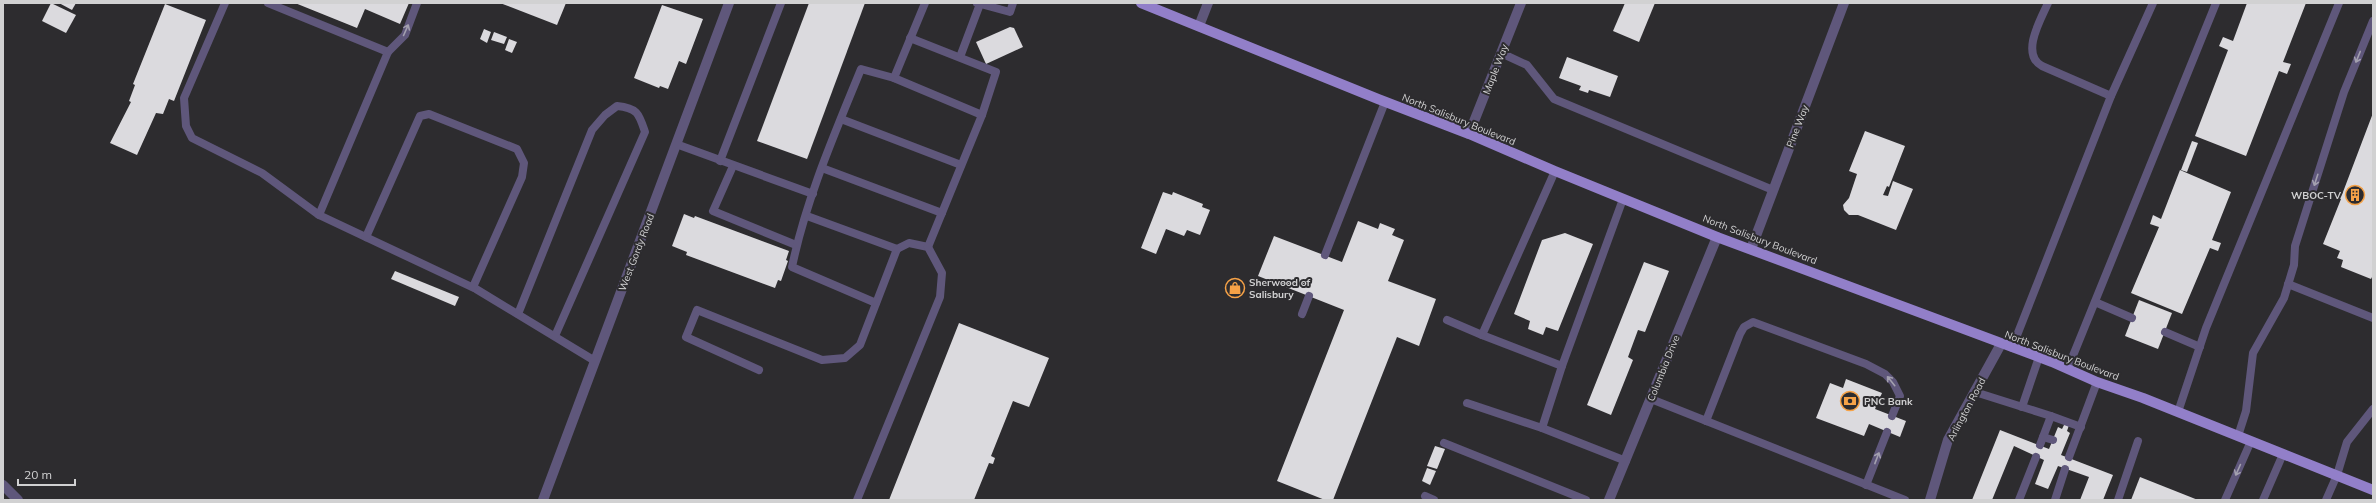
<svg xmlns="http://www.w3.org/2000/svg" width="2376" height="503" viewBox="0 0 2376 503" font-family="Mulish,sans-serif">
<rect width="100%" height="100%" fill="#2d2c2f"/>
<g fill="#dbdade">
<path d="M51 3 76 15 66 33 42 21Z"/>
<path d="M59 3H76L72 10Z"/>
<path d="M295 3H409L400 24 365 9 357 28Z"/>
<path d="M500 3H566L557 25Z"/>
<path d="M809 3H865L807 159 757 141Z"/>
<path d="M1625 3H1655L1639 42 1613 31Z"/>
<path d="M2247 3H2306L2283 62 2291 64 2287 74 2279 71 2246 156 2195 136 2228 50 2219 46 2223 37 2233 41Z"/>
<path d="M165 4 206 20 174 101 169 99 163 114 156 113 137 155 110 143 131 102 129 101 135 85 133 84Z"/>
<path d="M662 5 703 19 686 64 679 61 668 89 660 86 659 88 634 78Z"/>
<path d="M1010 27 1014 28 1023 47 986 64 976 42Z"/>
<path d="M484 29 491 32 487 43 480 39Z"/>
<path d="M494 32 507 37 504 44 491 40Z"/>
<path d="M509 39 517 42 512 53 505 50Z"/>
<path d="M1567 57 1618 76 1610 97 1589 90 1588 93 1579 90 1581 86 1559 78Z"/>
<path d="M2373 113V275L2371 279 2341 267 2343 260 2337 258 2340 251 2323 244 2341 199 2337 198 2340 191 2343 192Z"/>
<path d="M1865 131 1905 146 1889 187 1887 186 1883 195 1888 196 1893 181 1913 189 1896 230 1858 215H1849L1844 210 1843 205 1849 198 1857 174 1849 171Z"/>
<path d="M2192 141 2198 143 2187 172 2181 170Z"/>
<path d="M2180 170 2231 192 2212 240 2221 243 2218 251 2210 248 2182 314 2131 293 2159 227 2150 224 2153 215 2161 219Z"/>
<path d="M1163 192 1172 195 1173 192 1203 204 1202 207 1210 210 1200 235 1187 230 1184 236 1166 229 1156 254 1141 248Z"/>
<path d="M684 214 694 218 695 216 789 251 786 260 788 261 781 281 778 280 775 288 686 255 687 252 672 246Z"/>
<path d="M1358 221 1378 229 1380 223 1395 229 1392 235 1404 240 1388 281 1436 299 1419 346 1397 337 1333 500H1325L1277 481 1344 310 1258 276 1274 236 1342 262Z"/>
<path d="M1565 233 1593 244 1558 331 1546 327 1543 335 1528 329 1530 321 1514 314 1542 240Z"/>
<path d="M1644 262 1669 271 1645 332 1638 330 1628 357 1633 360 1611 415 1587 405Z"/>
<path d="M395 271 459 297 455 306 391 279Z"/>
<path d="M2139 300 2172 313 2158 349 2125 336Z"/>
<path d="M959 323 1049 358 1029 407 1013 401 991 456 995 458 993 464 989 463 974 500H889Z"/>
<path d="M1846 379 1882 393 1875 409 1906 421 1900 437 1869 424 1864 436 1816 418 1830 383 1843 388Z"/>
<path d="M2065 423 2069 425 2067 431 2070 433 2061 455 2113 475 2103 500H2080L2089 477 2058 466 2048 489 2035 484 2044 460 2014 446 1992 500H1972L2000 430 2049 449 2058 427 2062 429Z"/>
<path d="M1435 446 1445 449 1437 469 1427 466Z"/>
<path d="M1427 468 1436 471 1430 485 1422 481Z"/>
<path d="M2140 477 2198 500H2131Z"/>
</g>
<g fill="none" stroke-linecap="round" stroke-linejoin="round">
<g stroke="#5f577b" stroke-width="8">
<path d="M225 3 184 98 186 126 192 138 262 173 319 215"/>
<path d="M268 3 388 52 319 215 476 289 595 361"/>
<path d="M977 3 1010 12 1013 3"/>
<path d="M2048 3C2041 19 2020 54 2042 66L2111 96"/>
<path d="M910 38 996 72 982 115"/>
<path d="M388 52 405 35 417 3"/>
<path d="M1501 53 1527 65 1554 99 1773 190"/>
<path d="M960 57 980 4"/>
<path d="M894 78 925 3"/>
<path d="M841 119 961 165"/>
<path d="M676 144 813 194"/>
<path d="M720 161 781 3"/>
<path d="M733 166 713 211 796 245"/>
<path d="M822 168 942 213"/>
<path d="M1555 171 1482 335 1562 366"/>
<path d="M1623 199 1562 366 1542 428 1626 461"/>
<path d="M807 216 897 249 909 243 928 247 942 273 940 297 857 500"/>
<path d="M366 237 420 116 429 114 517 149 524 163 522 177 473 287"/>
<path d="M1325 255 1385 102"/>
<path d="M2288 284 2373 318"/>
<path d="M2095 302 2132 318"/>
<path d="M876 303 792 267C806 199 835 133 861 69L894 78 982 115 928 247"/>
<path d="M518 314 592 130 605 115 617 106C638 108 639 114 645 132L555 336"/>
<path d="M1302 314 1309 296"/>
<path d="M1447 320 1482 335"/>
<path d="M2165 332 2200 347"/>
<path d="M2012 348 2111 96 2153 3"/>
<path d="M2068 368 2216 3"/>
<path d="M759 370 686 337 697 310 822 360 845 358 860 345 897 249"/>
<path d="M1975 392 2051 416"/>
<path d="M1651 399 1905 500"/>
<path d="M1467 403 1542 428"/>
<path d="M2022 407 2039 357"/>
<path d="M2178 412 2206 328 2339 3"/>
<path d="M1706 421 1740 334 1744 327 1753 322 1866 364 1885 374 1893 382 1900 396 1892 416"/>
<path d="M2238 436 2246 411 2253 353 2284 298 2294 265 2295 246 2344 92 2373 21"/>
<path d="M2043 437 2053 440"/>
<path d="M1444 443 1586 500"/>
<path d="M2040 445 2051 416 2081 427"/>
<path d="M2069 457 2097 382"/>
<path d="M1866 485 1887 432"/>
<path d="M1425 496 1434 500"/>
<path d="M2019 500 2036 457"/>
<path d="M2055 500 2065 469"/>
<path d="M2118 500 2138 441"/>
<path d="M2225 500 2251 441"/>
<path d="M2263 500 2283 454"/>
<path d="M2326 500 2337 475 2347 442 2373 409"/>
</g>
<g stroke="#5f577b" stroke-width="10">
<path d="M1199 26 1208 3"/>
<path d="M1469 134 1521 3"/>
<path d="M1751 249 1844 3"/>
<path d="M3 485 18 500"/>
<path d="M543 500 729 3"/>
<path d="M1609 500 1717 237"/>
<path d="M1930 500 1948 440 2001 344"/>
</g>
<path stroke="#927fc9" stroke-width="10" d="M1141 3 1378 99 1469 134 1555 171 1717 237 2052 362 2097 382 2143 398 2373 490"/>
</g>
<defs><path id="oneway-shaft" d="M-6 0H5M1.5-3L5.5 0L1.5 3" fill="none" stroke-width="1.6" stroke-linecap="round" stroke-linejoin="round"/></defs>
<g stroke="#a3a0af">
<use href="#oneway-shaft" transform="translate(406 30) rotate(-66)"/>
<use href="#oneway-shaft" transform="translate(2358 57) rotate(112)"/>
<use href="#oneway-shaft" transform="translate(2316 180) rotate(108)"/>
<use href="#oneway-shaft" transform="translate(1891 381) rotate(-129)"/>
<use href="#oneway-shaft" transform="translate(1877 458) rotate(-69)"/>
<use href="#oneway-shaft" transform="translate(2238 470) rotate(114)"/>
</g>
<defs>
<symbol id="building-ring" viewBox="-11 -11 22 22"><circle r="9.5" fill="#2d2c2f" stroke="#f6a247" stroke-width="1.5"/><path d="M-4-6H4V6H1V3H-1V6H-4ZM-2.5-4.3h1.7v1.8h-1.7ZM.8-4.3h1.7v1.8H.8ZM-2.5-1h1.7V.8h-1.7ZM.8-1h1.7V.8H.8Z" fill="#f6a247"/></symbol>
<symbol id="shop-ring" viewBox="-11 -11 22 22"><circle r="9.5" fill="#2d2c2f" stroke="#f6a247" stroke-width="1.5"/><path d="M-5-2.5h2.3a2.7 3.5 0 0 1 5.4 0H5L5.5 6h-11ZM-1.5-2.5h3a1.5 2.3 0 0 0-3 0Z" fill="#f6a247"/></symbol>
<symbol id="bank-ring" viewBox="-11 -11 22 22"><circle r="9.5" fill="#2d2c2f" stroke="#f6a247" stroke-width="1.5"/><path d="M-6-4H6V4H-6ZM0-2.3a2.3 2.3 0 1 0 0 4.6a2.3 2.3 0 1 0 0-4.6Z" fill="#f6a247"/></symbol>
</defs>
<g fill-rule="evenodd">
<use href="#building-ring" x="2344" y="184" width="22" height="22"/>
<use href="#shop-ring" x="1224" y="277" width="22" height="22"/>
<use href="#bank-ring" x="1839" y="390" width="22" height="22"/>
</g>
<g text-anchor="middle" stroke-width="4" stroke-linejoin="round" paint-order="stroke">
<g font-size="10" fill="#d1d1d2" stroke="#2d2c2f">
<text transform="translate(1495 69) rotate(-69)" y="4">Maple Way</text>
<text transform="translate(1459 119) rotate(22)" y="4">North Salisbury Boulevard</text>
<text transform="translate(1797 126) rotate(-69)" y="4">Pine Way</text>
<text transform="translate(1760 239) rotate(21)" y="4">North Salisbury Boulevard</text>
<text transform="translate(636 252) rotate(-69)" y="4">West Gordy Road</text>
<text transform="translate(2062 355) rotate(21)" y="4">North Salisbury Boulevard</text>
<text transform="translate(1663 368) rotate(-68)" y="4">Columbia Drive</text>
<text transform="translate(1966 409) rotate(-62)" y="4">Arlington Road</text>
</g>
<g font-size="10" font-weight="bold" fill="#d1d1d2" stroke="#2d2c2f" text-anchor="start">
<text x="2341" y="199" text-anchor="end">WBOC-TV</text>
<text x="1249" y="286">Sherwood of<tspan x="1249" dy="12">Salisbury</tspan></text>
<text x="1864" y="405">PNC Bank</text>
</g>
</g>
<rect width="2376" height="503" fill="none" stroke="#d1d1d2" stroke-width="8"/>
<path d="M18 479v6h57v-6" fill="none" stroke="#d1d1d2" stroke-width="2"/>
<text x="24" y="479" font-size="12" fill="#d1d1d2" stroke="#2d2c2f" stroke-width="3" paint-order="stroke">20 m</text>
</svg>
